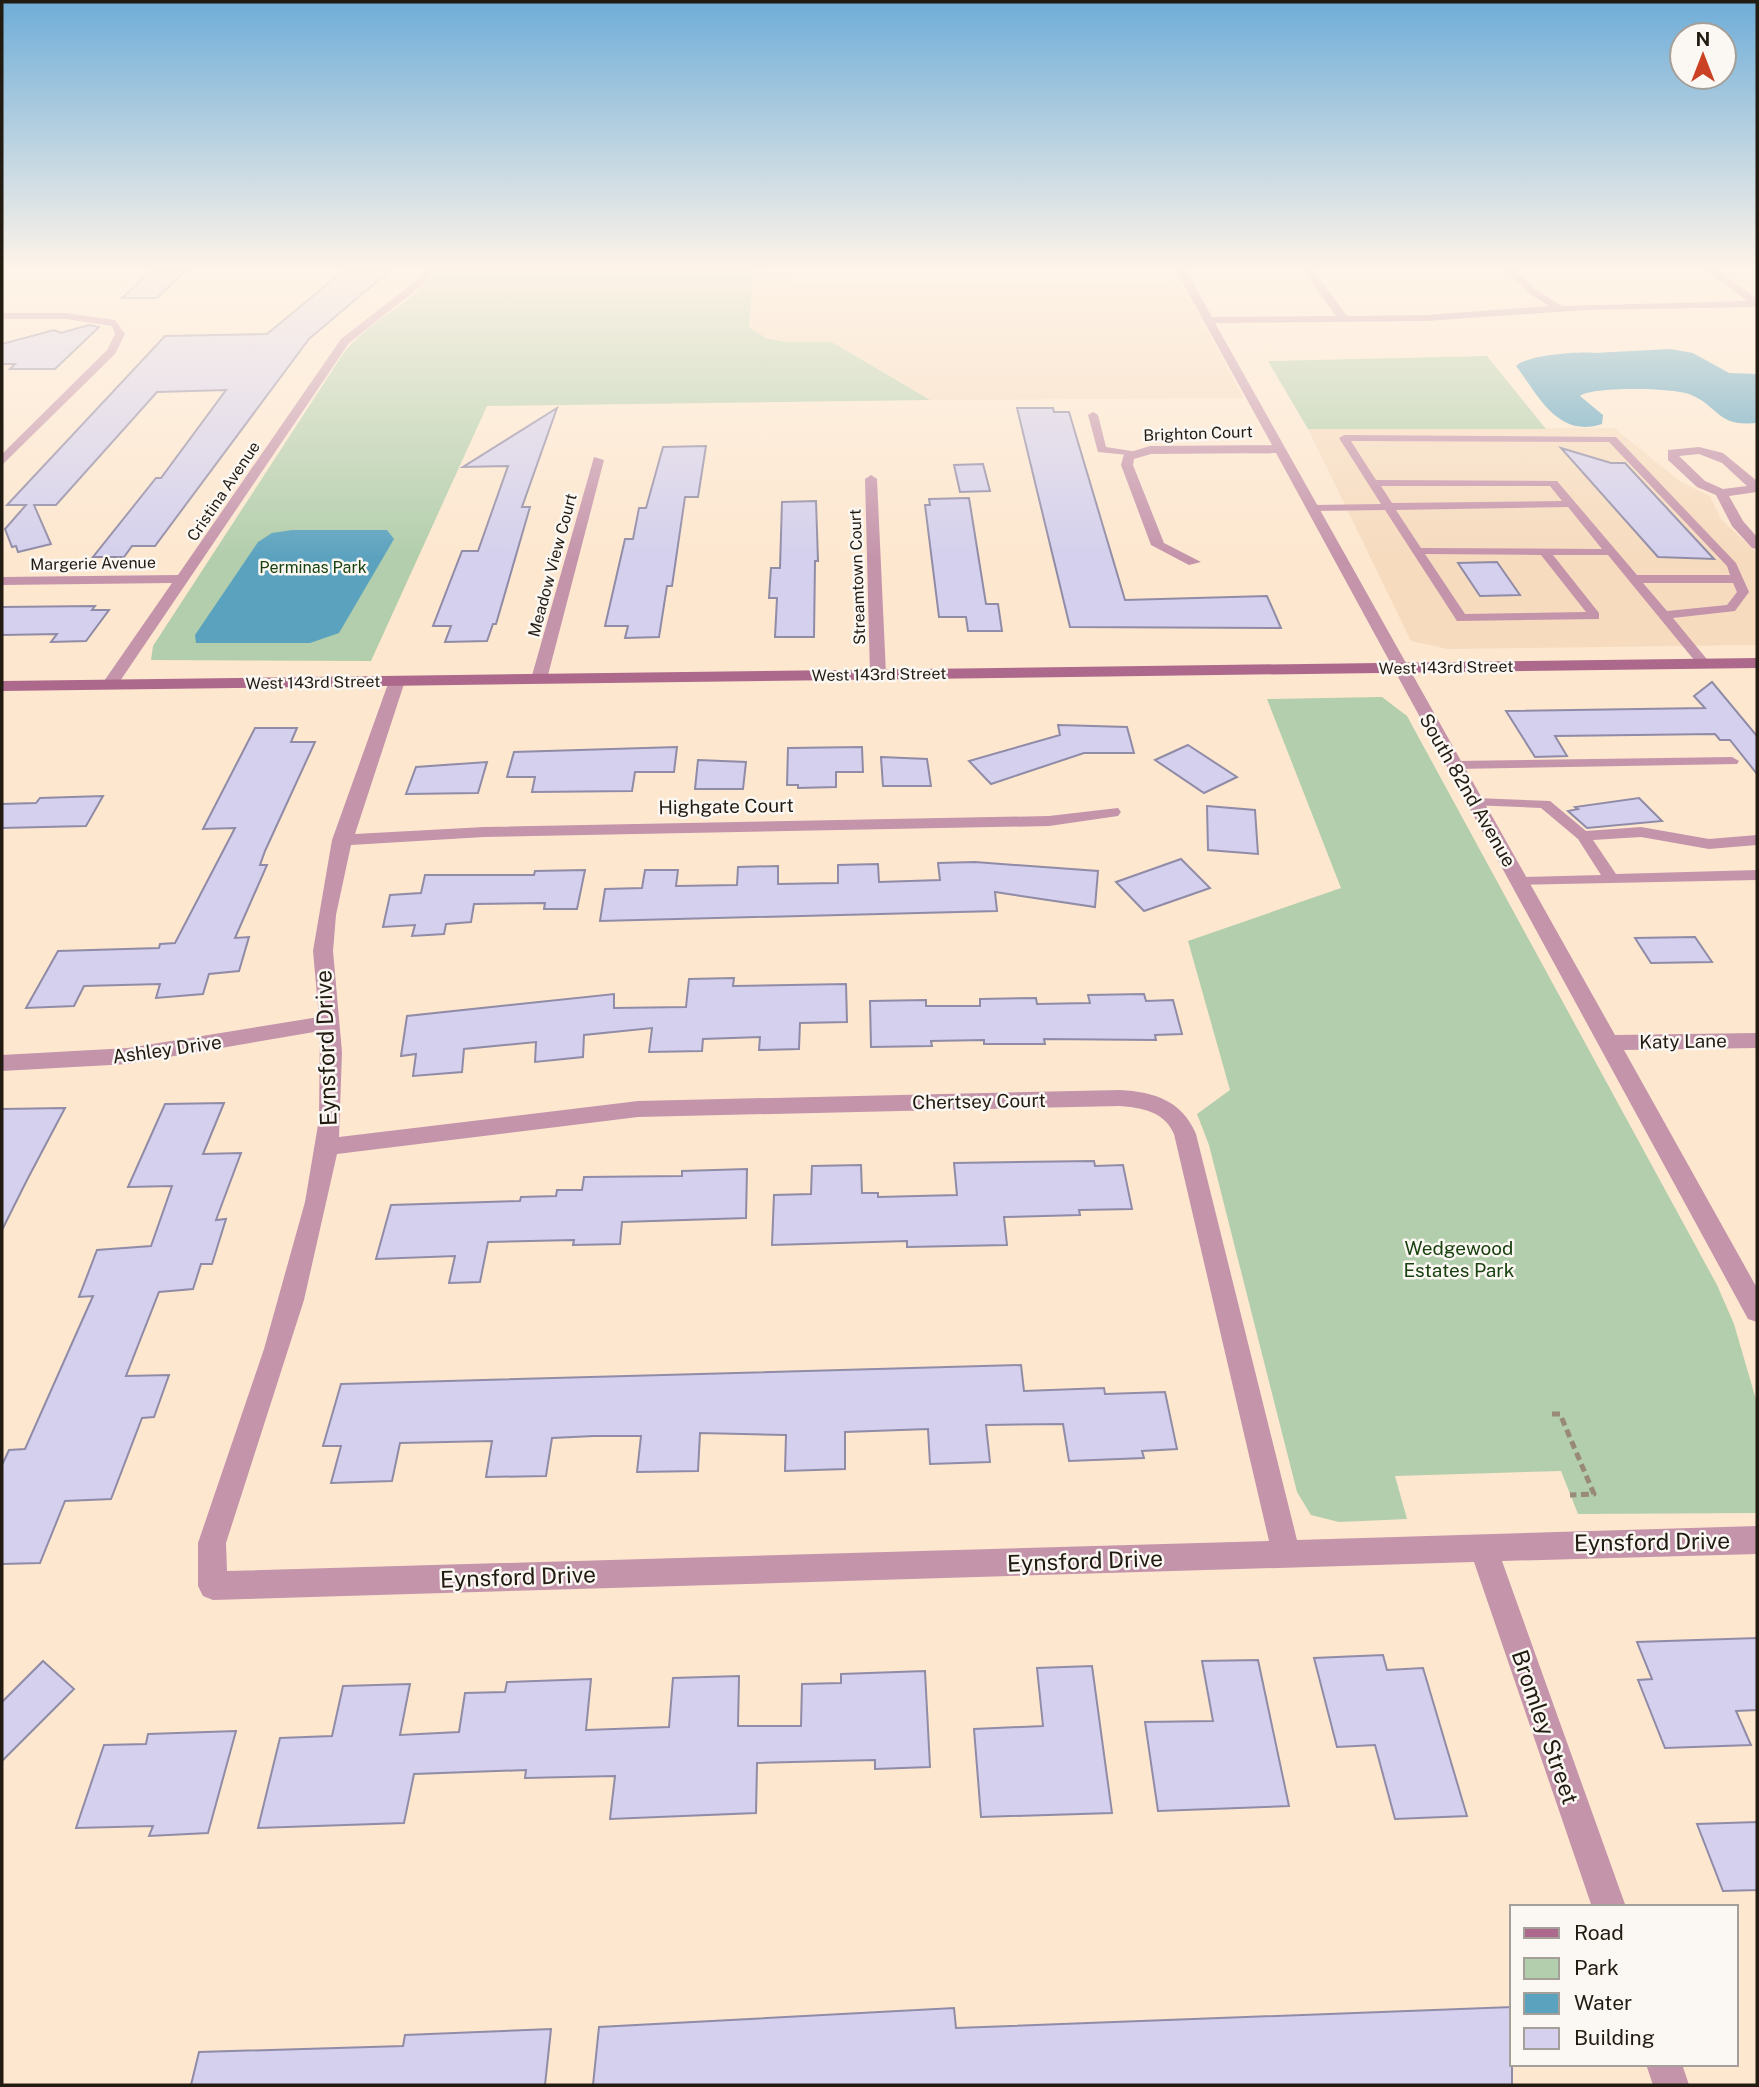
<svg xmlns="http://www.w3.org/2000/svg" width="1759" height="2087" viewBox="0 0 1759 2087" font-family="'Public Sans',sans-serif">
<rect width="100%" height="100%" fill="#fde7cf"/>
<g fill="#f6dbbe">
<path d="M754 267H790V285L1180 282 1244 398 930 400 832 342H786L755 333 749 327Z"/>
<path d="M1614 428 1681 482 1710 496 1721 519 1757 553V645L1448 649 1411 641 1308 429Z"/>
</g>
<g fill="#b2ceac">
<path d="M439 267H754L749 327 766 338 786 342H832L930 400 487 406 371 661 151 660 153 646 343 354C369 319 416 304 439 267Z"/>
<path d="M1487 356 1546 429H1308L1268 361Z"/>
<path d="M1382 697 1407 716 1717 1285 1734 1324 1757 1403V1513L1578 1514 1561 1471 1395 1476 1407 1519 1339 1522 1311 1515 1297 1492 1209 1145 1197 1114 1230 1090 1188 941 1341 888 1267 699Z"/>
</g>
<g fill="#5ba2bf">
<path d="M1670 349 1693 353 1729 373 1757 374V423C1715 427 1720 406 1689 394 1672 388 1593 386 1580 396L1603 415 1602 424C1557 439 1537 393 1516 366 1526 355 1581 351 1594 353Z"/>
<path d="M292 530H387L394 539 339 633 310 643H196L195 635 258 542 272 533Z"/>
</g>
<g fill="#d4d0ed" stroke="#908ba6" stroke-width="2">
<path d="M156 267H189L157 298H122Z"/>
<path d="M348 267H394L309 339 155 546H132L124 557H93L156 478H161L226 390 157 392 56 505H34L51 544 18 552 16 546 12 547 5 529 26 505H7L165 336 267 334Z"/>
<path d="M89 325 99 327 55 369H10L15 364H2V344L54 330 61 333Z"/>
<path d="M557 408 522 507H530L496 624H493L487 641 445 642 451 626H433L462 551H478L508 466 463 467Z"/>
<path d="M1017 408H1053L1054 412H1069L1125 600 1267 596 1281 628 1070 627Z"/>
<path d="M706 446 698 497H685L672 586H667L659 637 625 638 628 626H605L625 539H633L639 508H646L663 447Z"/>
<path d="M1561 448 1611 463H1625L1714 559 1658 557Z"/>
<path d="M983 464 990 491 960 492 954 465Z"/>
<path d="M969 498 986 604H998L1002 631H968L966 617H939L925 505H930L929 499Z"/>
<path d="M816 501 818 561H815L814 637H775L777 598H769L771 568H780L782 502Z"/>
<path d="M1497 562 1520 595 1480 596 1458 563Z"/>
<path d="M95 606 92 610H109L86 641 51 642 57 634 2 635V607Z"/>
<path d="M1712 682 1757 736V774L1730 740H1720L1715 734 1555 736 1567 756 1535 757 1506 711 1705 708 1694 696Z"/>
<path d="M1058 725 1127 727 1134 753H1084L991 784 969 761 1060 735Z"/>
<path d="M255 728H297L291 742H315L265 851 260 865H267L235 938 249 937 239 971 209 974 203 994 156 998 160 984 84 986 74 1006 26 1008 58 951 159 948 160 944 175 943 235 828 203 829Z"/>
<path d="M1188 745 1237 777 1204 793 1155 760Z"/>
<path d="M677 747 674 772H635L632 791 532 792 535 777H507L514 752Z"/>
<path d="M862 747 863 772H836V787L798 788V785H787L788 748Z"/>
<path d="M881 757 927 759 931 786H883Z"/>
<path d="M698 760 746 762 743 789H695Z"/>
<path d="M487 762 478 793 406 794 416 767Z"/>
<path d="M103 796 86 826 2 828V804L36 803 40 798Z"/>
<path d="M1639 798 1662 821 1587 828 1568 811 1578 809 1575 807Z"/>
<path d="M1207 806 1255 810 1258 854 1208 850Z"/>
<path d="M1181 859 1210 888 1144 911 1116 882Z"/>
<path d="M975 862 1098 871 1095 907 995 892 997 911 600 921 605 889 642 888 645 870H678L676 886 737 885 738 867 778 866V884L838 883V865L878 864 879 882 940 880 938 863Z"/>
<path d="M585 870 577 909H544L545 903 474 904 471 922 446 924 444 934 412 936 415 925 383 927 390 895 421 893 425 875H534L535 871Z"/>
<path d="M1695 937 1712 962 1651 963 1635 938Z"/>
<path d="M734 978 733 986 846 984 847 1022 800 1023 799 1049 759 1050 760 1037 703 1039 702 1051 649 1052 652 1028 584 1035 583 1057 535 1062 536 1042 464 1049 462 1072 413 1076 416 1054 401 1056 407 1016 614 994V1008L686 1007 689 979Z"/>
<path d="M1144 994 1146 1001 1173 1000 1182 1034 1155 1035 1156 1040 1044 1039 1045 1044H984V1040L931 1041 932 1046 871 1047 870 1001 926 1000V1006H980V999L1036 998 1037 1004 1090 1003 1088 995Z"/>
<path d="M224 1103 203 1154 241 1153 216 1220 226 1219 212 1264H201L193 1289 159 1292 126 1376 169 1375 154 1417 142 1418 111 1499 65 1501 40 1563 2 1564V1465L9 1450 25 1449 93 1296 79 1297 97 1250 151 1246 172 1186 128 1187 165 1104Z"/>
<path d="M65 1108 27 1180 2 1230V1109Z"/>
<path d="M1094 1161 1095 1166 1123 1165 1132 1209 1079 1210 1080 1215 1004 1217 1007 1245 907 1247V1241L772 1245 774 1195 811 1194 812 1166 861 1165 862 1193H878V1197L957 1195 954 1163Z"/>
<path d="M747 1169 746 1218 622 1222 620 1244 573 1245 574 1240 488 1242 480 1282 449 1283 455 1256 376 1259 391 1205 520 1201 521 1197 556 1196 557 1190H582L584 1177 682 1176V1171Z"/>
<path d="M1021 1365 1024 1391 1104 1388 1105 1394 1165 1392 1177 1449 1142 1451 1144 1458 1069 1461 1063 1424 986 1425 990 1462 930 1464 928 1429 845 1432V1469L785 1471 786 1435 700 1433 698 1471 637 1472 641 1436H594L552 1438 546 1476 486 1477 492 1441 400 1443 392 1481 331 1483 341 1446H323L341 1384Z"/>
<path d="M1757 1638V1710L1736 1711 1751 1745 1665 1748 1638 1680 1652 1679 1637 1642Z"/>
<path d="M1383 1655 1387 1670 1423 1668 1467 1816 1395 1819 1375 1745 1337 1747 1314 1658Z"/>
<path d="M1258 1660 1289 1806 1158 1811 1145 1722 1213 1721 1202 1661Z"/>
<path d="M43 1661 74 1689 2 1761V1702Z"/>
<path d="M1092 1666 1112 1813 981 1817 974 1729 1043 1726 1037 1668Z"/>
<path d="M925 1671 930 1767 875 1769V1760L757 1763 756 1813 610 1819 615 1776 525 1778 526 1770 414 1774 404 1823 258 1828 280 1738 332 1736 343 1686 410 1684 400 1735 459 1732 465 1693 505 1692 507 1682 591 1679 586 1730 669 1727 673 1678 739 1676 738 1726H801L802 1684 841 1683V1674Z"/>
<path d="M236 1731 208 1833 149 1836 153 1826 76 1828 104 1745 146 1744 148 1734Z"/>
<path d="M1757 1822V1890L1723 1891 1697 1824Z"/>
<path d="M1512 2007V2085H593L599 2027 954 2008 956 2028Z"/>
<path d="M551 2029 545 2085H191L199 2052 403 2046 405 2035Z"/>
</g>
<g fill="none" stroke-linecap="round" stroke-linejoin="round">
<path stroke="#988978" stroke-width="5" stroke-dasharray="8 4.5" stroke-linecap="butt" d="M1552 1414H1560L1594 1494 1570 1495"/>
<g fill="#c494ab" fill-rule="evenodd">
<path d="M1093 412 1098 415 1106 447 1138 452V456L1098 452 1088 415Z"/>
<path d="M1344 435 1616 437 1736 563 1749 592 1735 611 1673 618 1710 663 1704 667 1699 666 1608 555H1553L1599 613V619L1457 621 1385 510 1311 511 1306 508 1311 505 1381 504 1339 438ZM1351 441 1609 442 1727 566 1730 575H1637L1557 481 1376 480ZM1381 486H1550L1562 501 1392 503ZM1568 507 1602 549 1421 548 1396 510ZM1425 554 1541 555 1586 612 1465 614ZM1643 583H1733L1737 592 1727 605 1667 611Z"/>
<path d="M1732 757 1739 761 1737 764 1454 769 1447 765 1454 761Z"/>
<path d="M1475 798 1550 801 1586 831 1641 827 1709 839 1757 835V845L1709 849 1641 837 1593 840 1616 874 1757 870V880L1515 885 1512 882 1515 879 1520 877 1601 875 1578 839 1541 808 1470 805 1468 802Z"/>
</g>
<g fill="#c494ab" fill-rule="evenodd">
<path d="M427 267H437L427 281 349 343 116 687H104L102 684 172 583 2 585V577L178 575 341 339 421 277Z"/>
<path d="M1174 267H1184L1212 317 1336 316 1301 267H1311L1347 316 1426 315 1549 306 1530 294 1502 267H1513L1536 290 1562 306 1747 301 1702 267H1713L1757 299V307L1585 310 1426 321 1215 323 1615 1035 1757 1033V1048L1624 1050 1757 1288V1322L1748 1319 1276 453 1151 454 1134 459 1133 465 1164 543 1201 562 1189 565 1151 545 1121 465 1124 454 1150 446 1272 445Z"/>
<path d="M2 313H66L115 320 125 334 115 354 2 465V454L107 350 115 334 112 326 66 319H2Z"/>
<path d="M1699 447 1723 453 1757 481V492L1729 496 1743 521 1757 537V549L1752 548 1732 526 1716 495 1697 487 1668 460V450ZM1699 454 1722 463 1747 486 1723 489 1705 481 1679 456Z"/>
<path d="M594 457 604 460 547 679 545 682H533L531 679Z"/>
<path d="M871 475 877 479 886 674 878 679 870 674 865 479Z"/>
<path d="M397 676 405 681 355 834 484 827 1049 816 1118 808 1121 812 1118 816 1049 826 484 837 351 845 336 915 333 951 342 1052 339 1137 638 1101 1120 1090C1155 1092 1182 1101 1196 1134L1297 1540 1757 1526V1554L1502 1561 1626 1907H1592L1474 1562 213 1600 203 1596 198 1586V1543L264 1349 305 1202 319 1119 320 1031 128 1064 2 1071V1055L128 1048 319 1017 313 951 332 840 389 681ZM1120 1106C1142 1108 1164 1111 1174 1134L1269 1541 227 1571 226 1543 304 1300 337 1154 638 1117Z"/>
<path d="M1646 2064H1682L1689 2085H1653Z"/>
</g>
<path fill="#ad698c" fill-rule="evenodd" d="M1757 658V668L2 691V681Z"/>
</g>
<linearGradient id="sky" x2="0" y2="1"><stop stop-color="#6fadd8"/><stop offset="0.48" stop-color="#fef4e9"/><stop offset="1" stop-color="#fef4e9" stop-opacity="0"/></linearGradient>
<rect width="1759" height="559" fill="url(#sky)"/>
<g text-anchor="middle" stroke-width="5" stroke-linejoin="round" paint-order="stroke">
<g font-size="16" fill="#221b12" stroke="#fbf7f2">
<text transform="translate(1198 433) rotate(-2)" y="6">Brighton Court</text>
<text transform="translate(223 491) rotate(-56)" y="6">Cristina Avenue</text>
<text transform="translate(93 563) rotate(-1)" y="6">Margerie Avenue</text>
<text transform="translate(552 565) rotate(-75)" y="6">Meadow View Court</text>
<text transform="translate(857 577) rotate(-92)" y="6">Streamtown Court</text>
<text transform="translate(1446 667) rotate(-1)" y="6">West 143rd Street</text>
<text transform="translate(879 674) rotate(-1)" y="6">West 143rd Street</text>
<text transform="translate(313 682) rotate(-1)" y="6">West 143rd Street</text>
</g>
<g font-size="16" fill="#18410f" stroke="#fbf7f2">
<text x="313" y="573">Perminas Park</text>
</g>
<g font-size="19" fill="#221b12" stroke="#fbf7f2">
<text transform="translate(1468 790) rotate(60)" y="7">South 82nd Avenue</text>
<text transform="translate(726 806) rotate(-1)" y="7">Highgate Court</text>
<text transform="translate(1683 1041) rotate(-1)" y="7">Katy Lane</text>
<text transform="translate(167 1049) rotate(-8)" y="7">Ashley Drive</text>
<text transform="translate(979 1101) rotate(-1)" y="7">Chertsey Court</text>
</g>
<g font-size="19" fill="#18410f" stroke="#fbf7f2">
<text x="1459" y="1255">Wedgewood<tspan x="1459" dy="22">Estates Park</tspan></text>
</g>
<g font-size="23" fill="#221b12" stroke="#fbf7f2">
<text transform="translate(326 1048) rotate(-92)" y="8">Eynsford Drive</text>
<text transform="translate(1652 1542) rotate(-1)" y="8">Eynsford Drive</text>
<text transform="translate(1085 1561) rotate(-2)" y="8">Eynsford Drive</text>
<text transform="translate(518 1577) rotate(-2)" y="8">Eynsford Drive</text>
<text transform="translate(1545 1727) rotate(71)" y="8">Bromley Street</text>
</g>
</g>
<rect width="1759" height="2087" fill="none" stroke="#221b12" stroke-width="7"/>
<rect x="1510" y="1905" width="228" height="161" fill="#fbf7f2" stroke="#a49f98" stroke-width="2"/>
<rect x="1524" y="1928" width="35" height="10" fill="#ad698c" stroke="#a49f98" stroke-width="2"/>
<text x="1574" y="1940" font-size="21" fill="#221b12">Road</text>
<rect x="1524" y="1958" width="35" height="21" fill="#b2ceac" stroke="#a49f98" stroke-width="2"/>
<text x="1574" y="1975" font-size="21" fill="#221b12">Park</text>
<rect x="1524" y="1993" width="35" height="21" fill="#5ba2bf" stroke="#a49f98" stroke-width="2"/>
<text x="1574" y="2010" font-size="21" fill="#221b12">Water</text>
<rect x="1524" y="2028" width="35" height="21" fill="#d4d0ed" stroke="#a49f98" stroke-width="2"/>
<text x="1574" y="2045" font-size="21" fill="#221b12">Building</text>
<g transform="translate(1703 56)"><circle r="33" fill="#fbf7f2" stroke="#a49f98" stroke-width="2"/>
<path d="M0-5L12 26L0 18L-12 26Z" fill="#cb4124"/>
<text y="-10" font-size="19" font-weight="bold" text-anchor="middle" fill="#221b12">N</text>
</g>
</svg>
